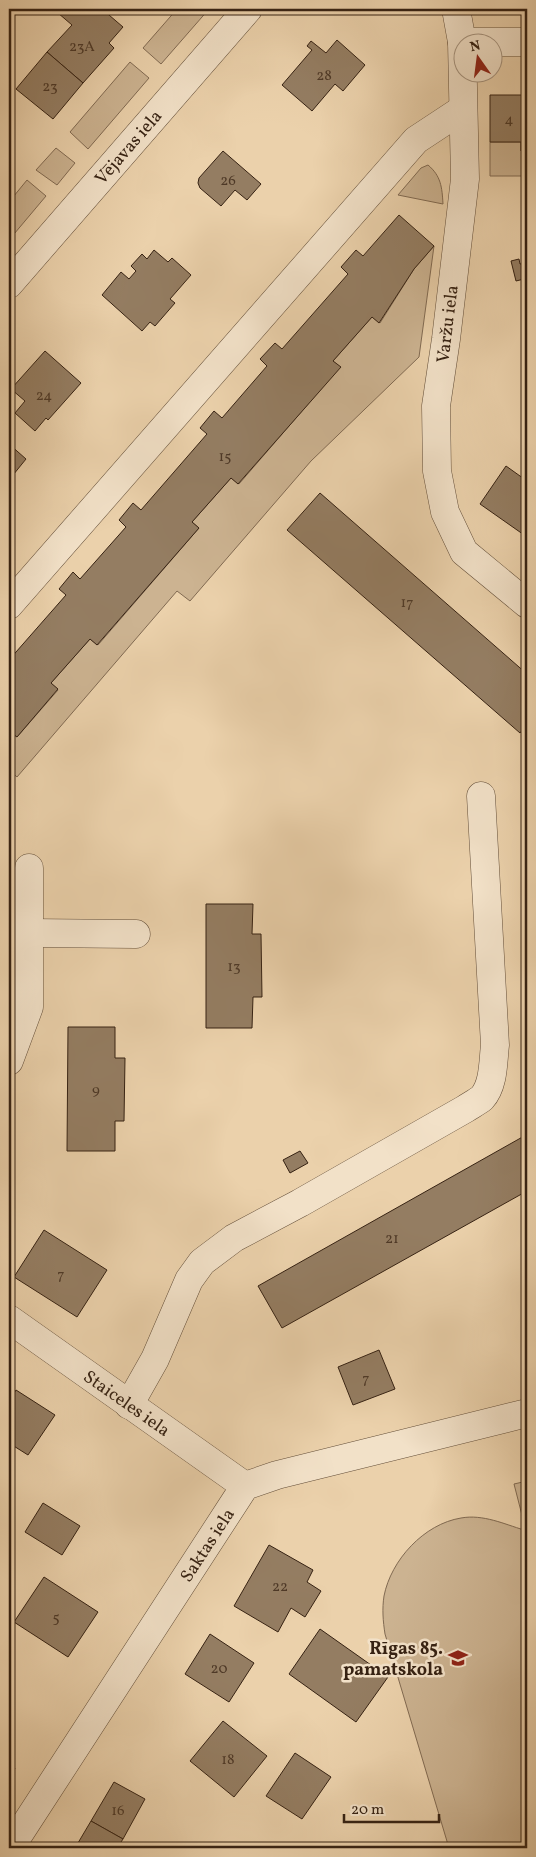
<svg xmlns="http://www.w3.org/2000/svg" width="536" height="1857" viewBox="0 0 536 1857" font-family="Vollkorn,serif">
<rect width="100%" height="100%" fill="#ebd1ab"/>
<filter id="stains"><feTurbulence type="fractalNoise" baseFrequency=".004" numOctaves="4"/><feColorMatrix values="0 0 0 0 .2 0 0 0 0 .09 0 0 0 0 .02 0 0 0 .5 -.17"/></filter>
<radialGradient id="worn" r=".72"><stop offset=".6" stop-color="#630" stop-opacity="0"/><stop offset="1" stop-color="#630" stop-opacity=".3"/></radialGradient>
<g fill="#ccb391" stroke="#816a52">
<path d="M177 9H209L161 64 143 48Z"/>
<path d="M130 62 149 78 88 149 70 132Z"/>
<path d="M490 142H521V151H527V176H490Z"/>
<path d="M56 148 75 163 57 185 36 170Z"/>
<path d="M428 165C441 176 442 187 443 204L398 195 421 168Z"/>
<path d="M27 180 46 196 9 240V202Z"/>
<path d="M434 246 419 357 311 461 190 601 177 591 17 777 9 770V731L17 737 58 690 51 683 90 639 98 645 199 528 192 522 231 478 239 484 340 367 333 361 372 317 380 323 414 269Z"/>
<path d="M527 1481V1848H449L385 1634C383 1621 382 1609 384 1596 391 1560 424 1524 461 1518 483 1514 504 1524 524 1530V1523L514 1484Z"/>
</g>
<g fill="#947d62" stroke="#362213">
<path d="M62 9H102L123 27 109 43 114 48 83 83 47 52 72 25 58 13Z"/>
<path d="M337 40 365 65 343 91 335 84 312 111 282 85 312 50 307 46 311 41 326 53Z"/>
<path d="M47 52 83 83 53 119 16 89Z"/>
<path d="M490 95H527V151H521V142H490Z"/>
<path d="M223 151 261 184 247 200 235 190 221 206 200 188 198 183 199 178Z"/>
<path d="M399 215 434 246 414 269 379 323 372 317 333 361 341 367 238 484 231 478 192 522 199 528 97 645 90 639 51 683 58 689 17 737 9 731V660L66 595 59 589 73 572 80 579 126 527 119 520 133 503 141 510 207 434 200 428 214 411 222 418 267 366 260 359 275 343 282 349 348 274 341 267 356 250 363 256Z"/>
<path d="M527 243V286H526L524 279 516 281 511 261 519 259 520 264 527 263 522 244Z"/>
<path d="M154 250 168 262 172 258 191 275 170 299 175 303 155 326 150 322 142 331 102 295 121 272 129 279 136 271 131 266 142 254 147 259Z"/>
<path d="M45 351 81 383 48 420 46 418 35 431 15 413 25 401 11 389Z"/>
<path d="M9 444 26 459 9 480Z"/>
<path d="M506 466 527 481V537L480 504Z"/>
<path d="M320 493 527 674V724L520 733 287 530Z"/>
<path d="M206 904H253L252 934H261L262 997H253L252 1028H206Z"/>
<path d="M68 1027H115V1058H125L124 1121H115V1151H67Z"/>
<path d="M526 1135 527 1191 282 1328 258 1286Z"/>
<path d="M300 1151 308 1163 290 1173 283 1160Z"/>
<path d="M44 1230 107 1270 77 1317 14 1277Z"/>
<path d="M379 1350 395 1389 353 1405 338 1367Z"/>
<path d="M16 1390 55 1415 28 1455 9 1443V1402Z"/>
<path d="M43 1503 80 1526 62 1555 25 1532Z"/>
<path d="M269 1545 313 1570 307 1582 321 1591 305 1617 291 1608 278 1632 234 1606Z"/>
<path d="M44 1577 98 1612 68 1657 14 1622Z"/>
<path d="M320 1629 388 1677 356 1722 289 1674Z"/>
<path d="M210 1634 254 1663 229 1702 185 1674Z"/>
<path d="M223 1721 267 1756 234 1797 190 1761Z"/>
<path d="M295 1753 331 1777 302 1819 266 1796Z"/>
<path d="M9 1764 15 1768 9 1779Z"/>
<path d="M114 1782 145 1799 123 1839 91 1821Z"/>
<path d="M91 1821 123 1839 117 1848H75Z"/>
</g>
<g fill="none" stroke-linecap="round" stroke-linejoin="round">
<defs>
<g id="minor">
<path d="M456 9 462 42 465 179 446 339 436 406 437 471 445 512 464 552 527 604"/>
<path d="M462 42H527"/>
<path d="M9 284 248 9"/>
<path d="M9 605 416 140 463 109"/>
<path d="M29 933 136 934"/>
<path d="M9 1061 29 1007V868"/>
<path d="M9 1319 245 1486"/>
<path d="M129 1405 155 1359 189 1280 202 1262 234 1238 300 1203 465 1109C471 1105 477 1102 482 1098 494 1085 493 1061 495 1045L481 796"/>
<path d="M10 1848 245 1486 277 1475 527 1413"/>
</g>
</defs>
<use href="#minor" stroke="#634e39" stroke-width="29"/>
<use href="#minor" stroke="#f2e1c8" stroke-width="28"/>
</g>
<defs>
<symbol id="school-bare" viewBox="-9 -9 18 18"><path d="M0-5L7-2L0 1L-7-2ZM-4 1L0 2.5L4 1V4Q0 6-4 4Z" fill="#8f2418" stroke="#f2e1c8" stroke-width="2.5" paint-order="stroke"/></symbol>
</defs>
<g fill-rule="evenodd">
<use href="#school-bare" x="444" y="1644" width="28" height="28"/>
</g>
<g text-anchor="middle" stroke-width="5" stroke-linejoin="round" paint-order="stroke">
<g font-size="15" fill="#4e3927">
<text x="82" y="51">23A</text>
<text x="324" y="80">28</text>
<text x="50" y="91">23</text>
<text x="509" y="124">4</text>
<text x="228" y="185">26</text>
<text x="44" y="400">24</text>
<text x="225" y="461">15</text>
<text x="407" y="607">17</text>
<text x="234" y="971">13</text>
<text x="96" y="1094">9</text>
<text x="392" y="1243">21</text>
<text x="61" y="1279">7</text>
<text x="366" y="1383">7</text>
<text x="280" y="1591">22</text>
<text x="56" y="1622">5</text>
<text x="219" y="1673">20</text>
<text x="228" y="1764">18</text>
<text x="118" y="1815">16</text>
</g>
<g font-size="18" fill="#362213" stroke="#f2e1c8">
<text transform="translate(128 147) rotate(-49)" y="6">Vējavas iela</text>
<text transform="translate(447 324) rotate(-83)" y="6">Varžu iela</text>
<text transform="translate(127 1403) rotate(35)" y="6">Staiceles iela</text>
<text transform="translate(207 1545) rotate(-57)" y="6">Saktas iela</text>
</g>
<g font-size="18" font-weight="bold" fill="#362213" stroke="#f2e1c8" text-anchor="end">
<text x="443" y="1654">Rīgas 85.<tspan x="443" dy="21">pamatskola</tspan></text>
</g>
</g>
<rect width="536" height="1857" fill="none" stroke="#ebd1ab" stroke-width="30"/>
<rect x="10" y="10" width="516" height="1837" fill="none" stroke="#362213" stroke-width="2.5"/>
<rect x="15" y="15" width="506" height="1827" fill="none" stroke="#362213"/>
<g transform="translate(478 58) rotate(346)"><circle r="24" fill="#f2e1c8" stroke="#a79580"/>
<path d="M0-4L9 19L0 12L-9 19Z" fill="#8f2418"/>
<text y="-8" font-size="14" font-weight="bold" text-anchor="middle" fill="#362213">N</text>
</g>
<path d="M344 1814v8h95v-8" fill="none" stroke="#362213" stroke-width="2.5"/>
<text x="351" y="1814" font-size="15" fill="#362213" stroke="#f2e1c8" stroke-width="4" paint-order="stroke">20 m</text>
<rect width="100%" height="100%" filter="url(#stains)"/>
<rect width="100%" height="100%" fill="url(#worn)"/>
</svg>
